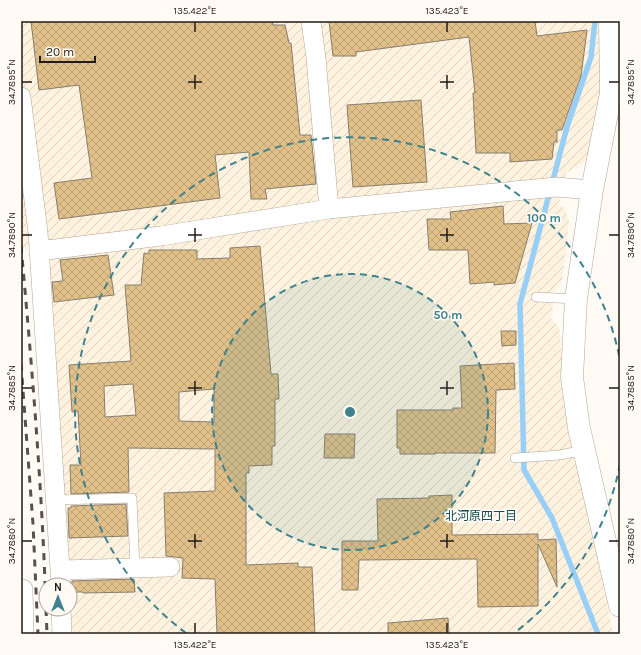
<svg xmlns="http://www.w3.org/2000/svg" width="641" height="655" viewBox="0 0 641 655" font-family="Karla,'Noto Sans JP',sans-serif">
<defs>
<pattern id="industrial-furrows" width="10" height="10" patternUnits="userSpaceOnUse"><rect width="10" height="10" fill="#fff3df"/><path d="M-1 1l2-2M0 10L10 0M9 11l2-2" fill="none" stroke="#dad0bf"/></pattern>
<pattern id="building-cross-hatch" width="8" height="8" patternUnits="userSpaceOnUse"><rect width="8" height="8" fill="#e1c089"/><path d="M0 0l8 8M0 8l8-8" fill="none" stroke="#c1a476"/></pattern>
</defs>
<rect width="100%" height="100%" fill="#fffaf3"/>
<path fill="url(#industrial-furrows)" d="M21 21H604L601 105 587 160 566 173 559 203 564 208 569 221 562 283 555 290 551 320 558 325 560 335 566 396 613 634H67L70 609V585L43 263 21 246Z"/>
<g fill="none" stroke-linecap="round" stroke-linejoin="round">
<path stroke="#98cff8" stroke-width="5.5" d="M595 21 591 57 567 127 520 304 524 470 552 518 598 634"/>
</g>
<g fill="url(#building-cross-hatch)" stroke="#877e6e" fill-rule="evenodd">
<path d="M31 21H273V25H285L289 43H291L300 135H311L316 184 265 189 267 199H251L249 152 215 155 220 198 59 219 54 183 92 178 79 85 39 90Z"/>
<path d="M329 21H535L537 36 587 30 581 76 562 130H557V142H554L552 159 510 162V153H476L473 93H475L469 37 356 52V56H333Z"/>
<path d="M421 100 427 182 353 187 347 105Z"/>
<path d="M503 206 504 224 532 223 515 283 494 285V282L470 284 468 250H429L427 219H451L450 212Z"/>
<path d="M260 246 271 374H278L279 399H275V446H272V465L249 466V473H246V565L298 563V567H312L315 634H217L215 579 182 578 183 558 166 556 164 493 215 491V449L128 448 129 492 71 494 70 465H81L78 411 72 412 69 365 131 361 125 285H141L144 253 149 254V250H197V259L230 258V248ZM133 384 136 415 105 417 104 386ZM214 389V422L179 421V392Z"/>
<path d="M108 255 114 295 54 302 52 282 63 281 60 260Z"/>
<path d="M501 331H516V345L502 346Z"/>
<path d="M514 363 515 389 496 390 495 453H435V454H400V448H397V410H453V408H462L460 366Z"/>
<path d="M325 434H355L354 458H324Z"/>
<path d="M452 495V535L538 534V540L556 539 557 587 538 544V606L478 607 477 559 359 560 358 590H342V541H378L377 499 429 498V496Z"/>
<path d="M126 504 128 536 69 538 68 508H71V506Z"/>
<path d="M134 579 135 592 83 593V592H71L72 581Z"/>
<path d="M448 618 449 634H388V623Z"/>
</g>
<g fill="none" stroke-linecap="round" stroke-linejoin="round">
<defs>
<g id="lane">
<path d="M536 297 576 299"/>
<path d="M515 458 560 455 584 450"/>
<path d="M55 500 132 498 135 569"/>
</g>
<g id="street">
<path d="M311 21 316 58 329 209"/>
<path d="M21 97 38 232 61 585"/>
<path d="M39 251 161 236 329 209 556 187 592 190"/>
<path d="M61 570 170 567"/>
<path d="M23 589 24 634"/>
<path d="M61 609 62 634"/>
</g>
<path id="secondary" d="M610 21 611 93 592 190 576 299 572 377 579 428 620 606"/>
</defs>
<use href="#lane" stroke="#b1a797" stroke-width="10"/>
<use href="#street" stroke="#b1a797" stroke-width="20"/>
<use href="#secondary" stroke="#b1a797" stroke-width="23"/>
<use href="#lane" stroke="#fff" stroke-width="9"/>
<use href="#street" stroke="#fff" stroke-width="19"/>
<use href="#secondary" stroke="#fff" stroke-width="22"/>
<g stroke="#56514b" stroke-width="3" stroke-dasharray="7 7" stroke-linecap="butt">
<path d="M21 246C32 367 42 487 46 609"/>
<path d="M21 364 33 524 38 634"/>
<path d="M46 609 47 634"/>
</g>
</g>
<path fill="none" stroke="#201c16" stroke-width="1.5" d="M195 22V32M447 22V32M195 75V89M447 75V89M22 82H32M188 82H202M440 82H454M609 82H619M195 228V242M447 228V242M22 235H32M188 235H202M440 235H454M609 235H619M195 381V395M447 381V395M22 388H32M188 388H202M440 388H454M609 388H619M195 534V548M447 534V548M22 541H32M188 541H202M440 541H454M609 541H619M195 623V633M447 623V633"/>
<circle cx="350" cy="412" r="138" fill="#3d828e" fill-opacity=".12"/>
<g fill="none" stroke="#3d828e" stroke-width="2" stroke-dasharray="7 5">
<circle cx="350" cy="412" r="138"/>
<path d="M620 464A275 275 0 0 1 514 633M186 633A275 275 0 1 1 620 360"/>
</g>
<g text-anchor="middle" stroke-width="3.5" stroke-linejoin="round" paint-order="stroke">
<g font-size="12" fill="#114d56" stroke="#fffaf3">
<text x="481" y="520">北河原四丁目</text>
</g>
</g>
<circle cx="350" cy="412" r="6" fill="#3d828e" stroke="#fffaf3" stroke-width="2"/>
<g font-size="12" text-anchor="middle" font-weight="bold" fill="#3d828e" stroke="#fffaf3" stroke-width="3.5" stroke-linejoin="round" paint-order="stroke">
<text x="544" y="222">100 m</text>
<text x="448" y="319">50 m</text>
</g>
<rect width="641" height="655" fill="none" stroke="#fffaf3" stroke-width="44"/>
<g transform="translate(58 597)"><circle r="19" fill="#fffaf3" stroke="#a6a19b"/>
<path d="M0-3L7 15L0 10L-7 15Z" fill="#3d828e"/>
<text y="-6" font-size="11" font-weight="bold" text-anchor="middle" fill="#201c16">N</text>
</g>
<path d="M40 56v6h55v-6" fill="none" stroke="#201c16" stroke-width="2"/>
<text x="46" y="56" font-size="12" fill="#201c16" stroke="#fffaf3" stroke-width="3" paint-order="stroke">20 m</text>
<rect x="22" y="22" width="597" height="611" fill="none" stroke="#201c16" stroke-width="1.5"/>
<g font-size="10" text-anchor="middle" fill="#201c16">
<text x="195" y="14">135.422°E</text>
<text x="447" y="14">135.423°E</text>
<text transform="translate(11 82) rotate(-90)" y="4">34.7895°N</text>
<text transform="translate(630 82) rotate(-90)" y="4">34.7895°N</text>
<text transform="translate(11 235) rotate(-90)" y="4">34.7890°N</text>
<text transform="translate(630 235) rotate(-90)" y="4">34.7890°N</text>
<text transform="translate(11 388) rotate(-90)" y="4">34.7885°N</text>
<text transform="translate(630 388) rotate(-90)" y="4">34.7885°N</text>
<text transform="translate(11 541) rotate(-90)" y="4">34.7880°N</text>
<text transform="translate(630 541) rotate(-90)" y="4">34.7880°N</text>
<text x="195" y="648">135.422°E</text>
<text x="447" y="648">135.423°E</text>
</g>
</svg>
